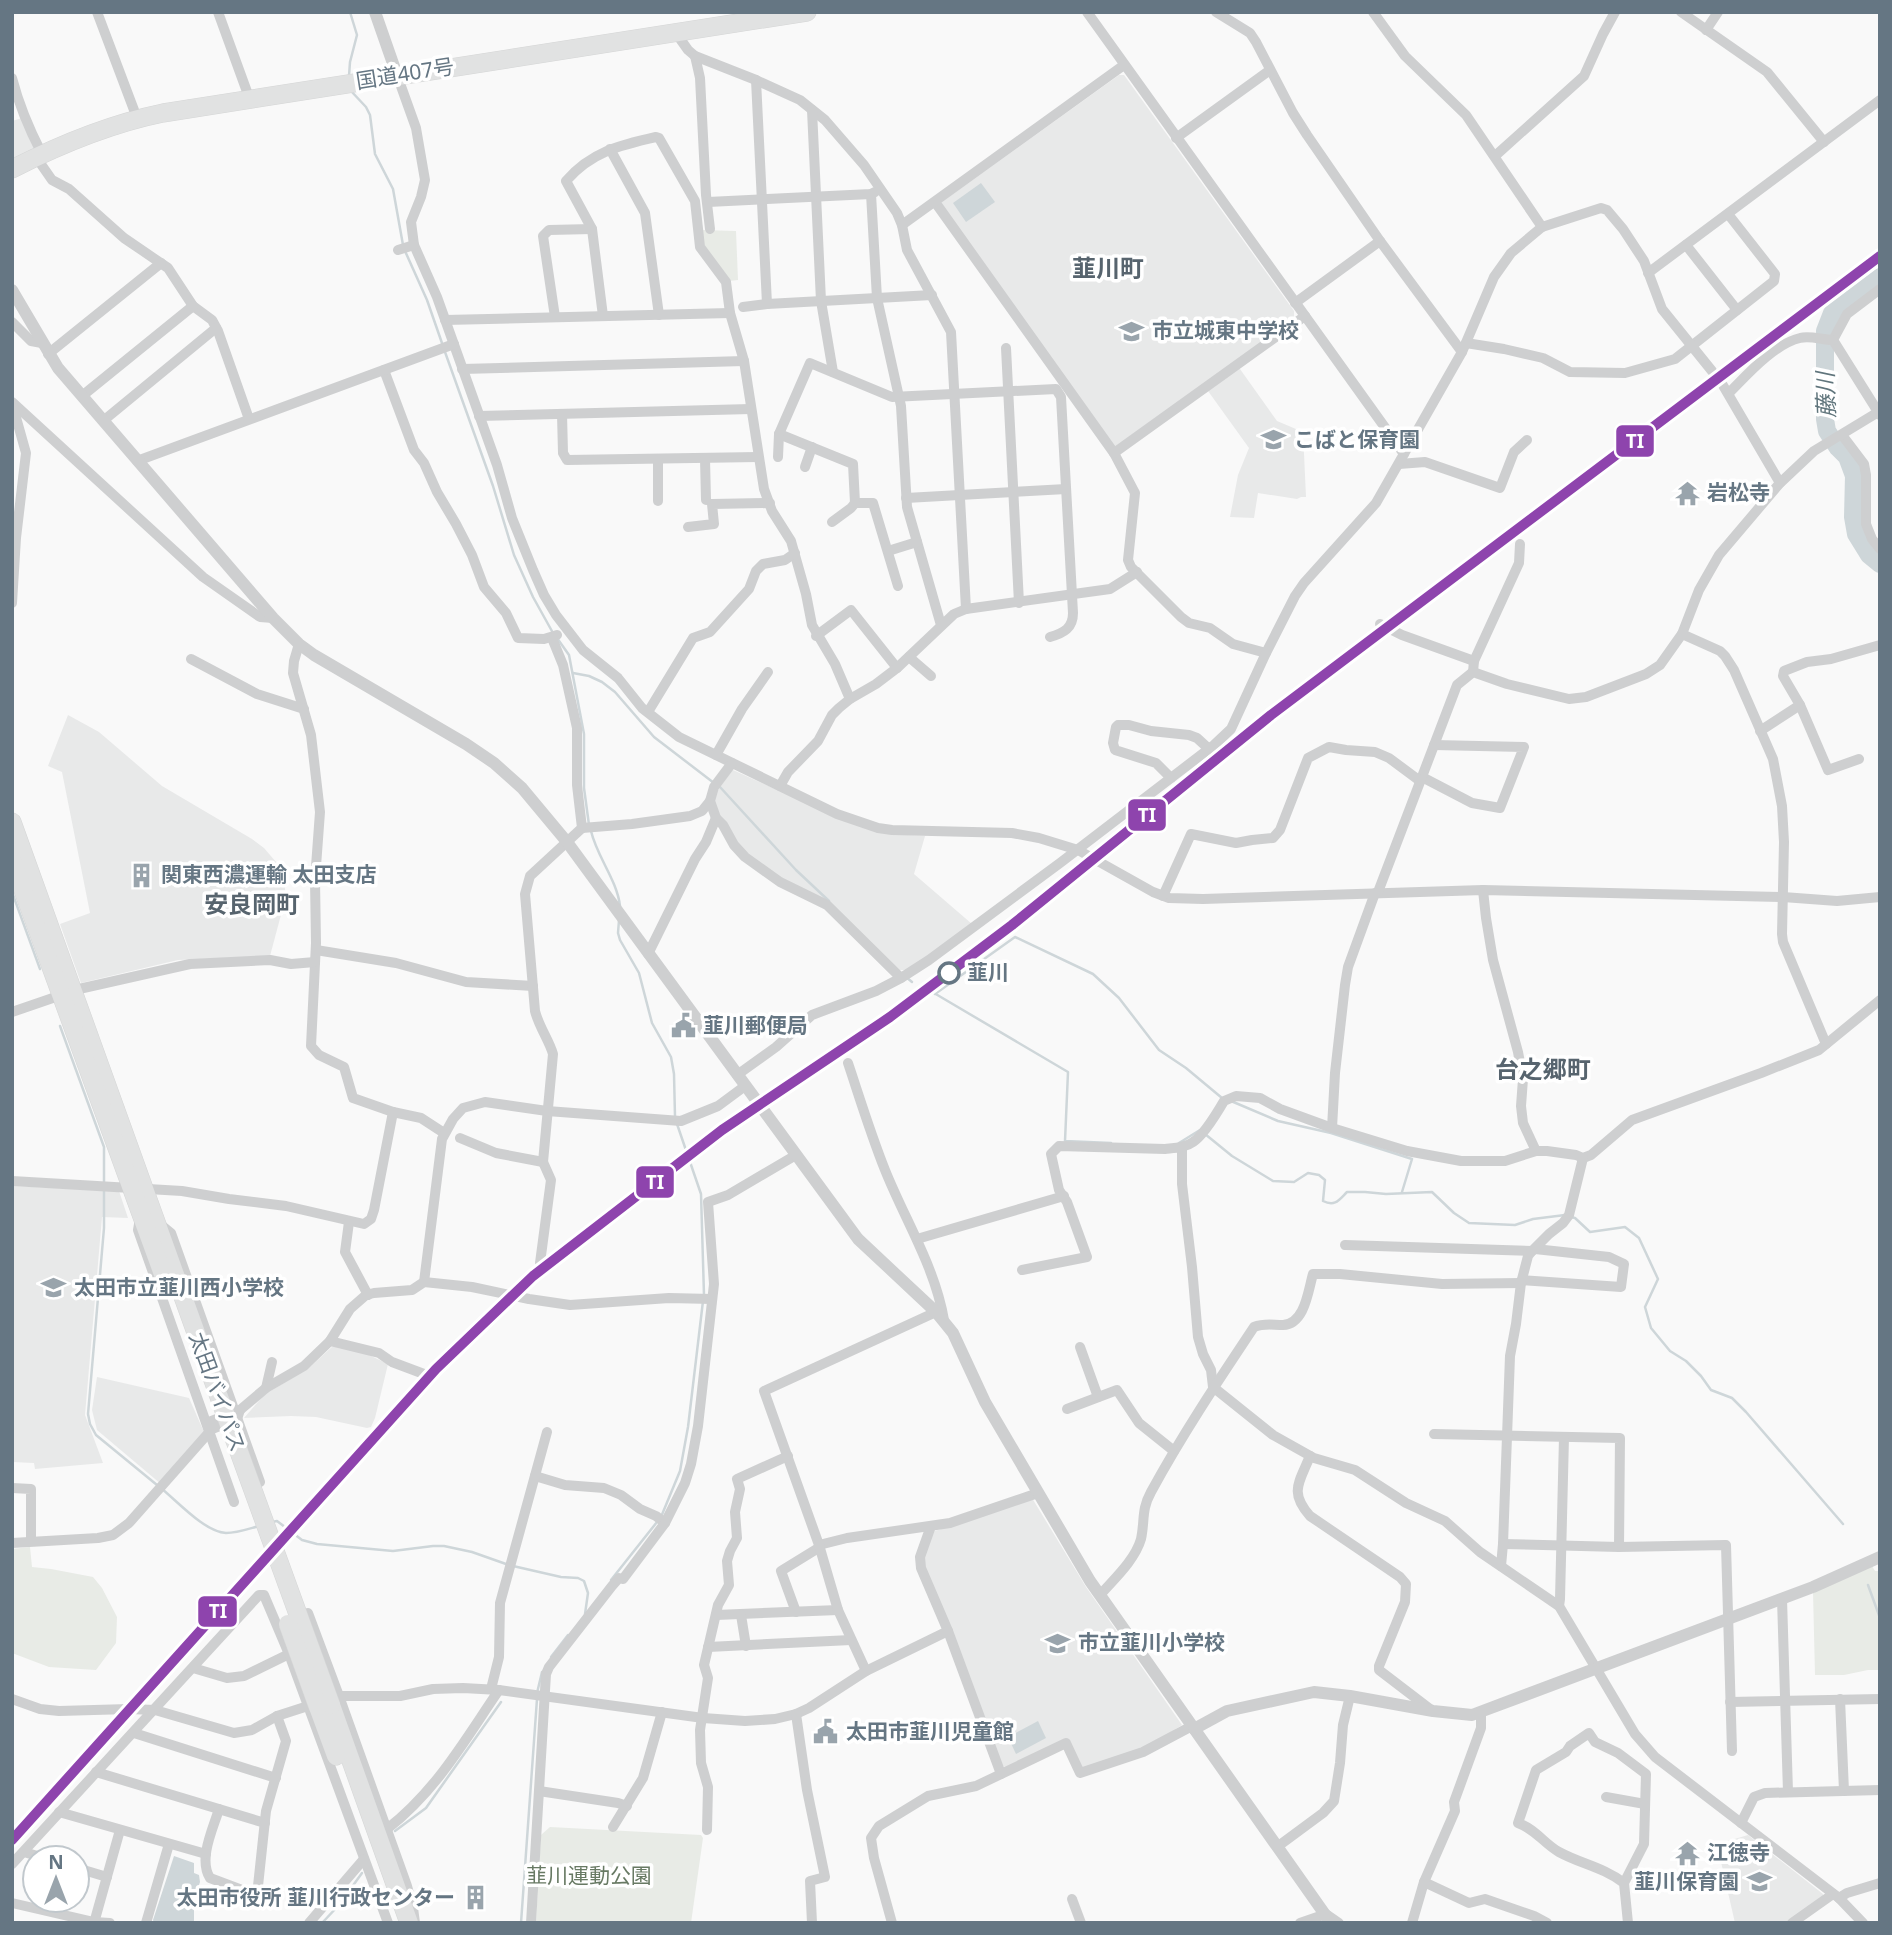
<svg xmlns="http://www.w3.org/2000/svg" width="1892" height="1935" viewBox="0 0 1892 1935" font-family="'Noto Sans','Noto Sans JP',sans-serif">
<rect width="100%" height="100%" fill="#f9f9f9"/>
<g fill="#e8e9e9">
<path d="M1119 75H1124L1294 311V319L1116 446H1112L941 206 942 202Z"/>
<path d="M22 118 35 148 12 160V121Z"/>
<path d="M1238 369H1240L1277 421 1303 432 1306 497H1301L1297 499 1258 493 1254 518 1230 517 1238 475 1249 448 1208 391Z"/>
<path d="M68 715 99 732 162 786 252 839 264 848 276 862 283 875 286 896 270 956 178 960 81 983 60 924 90 913 62 772 48 766Z"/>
<path d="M733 770 773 788 890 834 925 836 914 874 972 924 928 956 906 970H897L830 904 783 881 741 850 718 813 713 799 728 772Z"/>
<path d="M12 1186 119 1191 128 1218 102 1217 85 1415 103 1463 35 1469 34 1463 12 1462Z"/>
<path d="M333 1346 367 1354 388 1364 375 1418 371 1427 367 1428 316 1417 291 1416 244 1418 264 1395 310 1367Z"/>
<path d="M97 1377 189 1398 204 1432 161 1484 97 1430 92 1410Z"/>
<path d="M1032 1498 1086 1587 1182 1725 1142 1750 1082 1770 1067 1740 1006 1767 1001 1766 924 1567V1557L932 1532Z"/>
<path d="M1748 1835 1823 1894V1897L1787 1923H1735L1721 1862 1732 1860 1728 1841Z"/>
</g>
<g fill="#e8ebe6">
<path d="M702 230 736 231 738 280 729 281 704 245Z"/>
<path d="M30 1547 32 1567 51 1569 93 1577 102 1588 117 1617 116 1643 96 1670 49 1667 12 1653V1549Z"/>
<path d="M1872 1566 1875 1571H1879L1880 1573V1670H1868L1844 1675H1815L1813 1592Z"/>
<path d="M550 1827 701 1835 703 1838 691 1923H536L541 1835Z"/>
</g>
<g fill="#ced6d9">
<path d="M981 183 995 202 966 222 953 203Z"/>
<path d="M1038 1721 1046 1738 1016 1754 1008 1737Z"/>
<path d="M174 1856 194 1863V1873L199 1875 200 1882 194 1900V1923H154L153 1920Z"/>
</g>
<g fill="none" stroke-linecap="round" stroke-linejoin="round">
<g stroke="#ced6d9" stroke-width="2.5">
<path d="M349 76 350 62 357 35 350 12"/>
<path d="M351 91 366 107 370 115 375 154 393 189 403 245"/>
<path d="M405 251 427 300 443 346"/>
<path d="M445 352 493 486 514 555 533 597 553 633"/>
<path d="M557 638 569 655 584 734V788L589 825"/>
<path d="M573 673 589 676 602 682 615 692 654 737 714 783"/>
<path d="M720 787 796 870 829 901"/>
<path d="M591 831C597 857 617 880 620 906"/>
<path d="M12 892 40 969"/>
<path d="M619 920 618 933 620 940 639 973 652 1023 671 1057 674 1074 675 1117"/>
<path d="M906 977 912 982"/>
<path d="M934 993 1068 1072 1065 1141 1111 1143"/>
<path d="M935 994 1015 937 1093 974 1119 998 1159 1050 1186 1068 1222 1098"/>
<path d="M60 1026 104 1147V1183"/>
<path d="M1231 1101 1278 1121 1331 1133 1412 1159 1402 1192"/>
<path d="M677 1124 701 1194 704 1295"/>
<path d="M1205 1134 1232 1156 1273 1181 1294 1182 1308 1173 1319 1175 1325 1180 1323 1201C1335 1207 1339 1200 1347 1192H1365L1386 1194 1432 1192 1454 1213 1469 1223 1515 1225 1533 1219 1565 1215"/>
<path d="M1179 1143 1200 1130"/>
<path d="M104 1190V1228L88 1414 90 1424 96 1435 157 1485"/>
<path d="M1571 1217 1575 1218 1590 1232 1625 1227 1639 1238 1658 1279 1645 1307 1651 1328 1670 1351 1686 1361 1701 1376 1711 1390 1732 1398 1746 1412 1843 1524"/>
<path d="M162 1489C178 1502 205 1532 226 1533 237 1533 248 1529 259 1526"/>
<path d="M661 1517 680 1471 688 1427 703 1301"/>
<path d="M272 1522 277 1521 302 1540 317 1544 393 1551 433 1546H444L472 1552 506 1564"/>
<path d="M513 1566 561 1577 578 1578 584 1581 588 1593 585 1614"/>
<path d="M611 1580 657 1522"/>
<path d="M1868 1585 1880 1618"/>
<path d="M551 1657 568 1635"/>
<path d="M537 1693 542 1672"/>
<path d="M395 1831 426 1808 501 1702"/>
<path d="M322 1923 339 1905 362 1873"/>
<path d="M521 1923 537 1699"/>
</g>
<path stroke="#ced6d9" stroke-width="18" d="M1880 277 1832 313 1825 331V419L1827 431 1838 448 1847 457 1854 476 1853 517 1856 534 1869 555 1880 564"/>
<defs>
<g id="trunk">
<path d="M12 169C61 144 109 124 163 113L807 12"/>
<path d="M12 822 222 1405"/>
<path d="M12 860 164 1277"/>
<path d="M331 1705 409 1923"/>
<path d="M318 1707 336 1756"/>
</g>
</defs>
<use href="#trunk" stroke="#d5d6d6" stroke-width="19"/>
<g stroke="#cecfd0" stroke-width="10">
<path d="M97 12 137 118"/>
<path d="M218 12 250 100"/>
<path d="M1087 12 1404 454"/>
<path d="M1216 12 1250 33 1256 42 1293 113 1307 135 1380 241 1462 352"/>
<path d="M1373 12 1405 56 1466 115 1542 227"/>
<path d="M1681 12 1767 72 1824 142"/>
<path d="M1706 30 1718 12"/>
<path d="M676 33 688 50 695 56 756 80 800 100 825 120 864 165 897 213 902 225 907 250 951 332 966 609"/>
<path d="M695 56 700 78 706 195 710 229"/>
<path d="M397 75 416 128 425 180 421 197 411 222 414 245 437 297 497 465 512 518 533 570 544 595 556 615 583 650 618 678 642 708 679 737 837 814 878 828 892 830 1012 833 1039 838 1078 850 1153 892 1169 898 1203 899 1483 890 1783 897 1837 901 1880 897"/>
<path d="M12 78C19 105 29 129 42 154"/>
<path d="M756 80 767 304"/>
<path d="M812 110 821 301 833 372"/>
<path d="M1176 138 1270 70"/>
<path d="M610 149 645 213 659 315"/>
<path d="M1495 156 1584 76 1603 34 1615 12"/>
<path d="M36 157 52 180 69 189 124 238 168 268 193 306 212 320 218 331 249 419"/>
<path d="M871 194 877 298 901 406 907 507 941 625"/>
<path d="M708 202 871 194 875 192"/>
<path d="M935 202 1114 453 1135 493 1128 560 1131 567 1181 617 1189 623 1210 628 1233 644 1266 653"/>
<path d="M902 225 1124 65"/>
<path d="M1686 245 1737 310"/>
<path d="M398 250 414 245"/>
<path d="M1648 273 1880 100"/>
<path d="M1295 303 1380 241"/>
<path d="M743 307 767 304 932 295"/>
<path d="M603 316 592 229 566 181C591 152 620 145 656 137L659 138 695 201 700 247 726 282 730 313 744 361 764 489 772 511 791 541 806 594 812 625 835 664 850 699"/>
<path d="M555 317 543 236 549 230 592 229"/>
<path d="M445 320 730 313"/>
<path d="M12 322 31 341 42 343"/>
<path d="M1833 340 1880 415"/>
<path d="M1833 340 1847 314 1880 289"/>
<path d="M1466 343 1504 349 1543 358 1570 372 1625 373 1675 359 1774 281 1775 274 1728 214"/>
<path d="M1006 348 1019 603"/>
<path d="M48 354 161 263"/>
<path d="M462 369 744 361"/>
<path d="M384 370 414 450 424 463 437 492 456 524 472 555 484 587 506 613 518 638 544 639 557 635"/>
<path d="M1721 382 1780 483"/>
<path d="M1729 393C1747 375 1774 344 1800 338 1810 335 1822 340 1833 340"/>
<path d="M82 396 193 306"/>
<path d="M12 402 203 577 260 617 273 618"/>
<path d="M12 403 26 453 16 538 12 603"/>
<path d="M562 414 563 453 567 460 758 457"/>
<path d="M479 416 751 409"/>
<path d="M103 421 216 328"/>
<path d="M779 434 853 464 855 503H873L898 586"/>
<path d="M1842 435 1864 464 1866 475V524L1872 539 1880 549"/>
<path d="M1114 453 1305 316"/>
<path d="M778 457 779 434 810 363 892 397 1056 389 1061 397 1073 613C1073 628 1064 633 1050 637"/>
<path d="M705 459 706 500"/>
<path d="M658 460V501"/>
<path d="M137 461 454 344"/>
<path d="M1399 464 1425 462 1500 488 1514 452 1527 440"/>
<path d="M805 467 812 447"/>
<path d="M906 498 1066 489"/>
<path d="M832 522 851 508 855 503"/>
<path d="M688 527 714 524 712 504 770 503"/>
<path d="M888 551 917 542"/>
<path d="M1380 624 1402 635 1474 661"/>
<path d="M1682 634 1720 651 1725 656 1734 670 1773 759 1782 806 1784 842 1782 934 1783 942 1826 1044"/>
<path d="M816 636 851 610 897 668"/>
<path d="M299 644 294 661 293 673 311 735 320 812 315 880 316 943 311 1046 319 1055 344 1067 353 1098 393 1112 421 1118 444 1133"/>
<path d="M909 657 931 676"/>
<path d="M191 659 257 694 304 709"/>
<path d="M1473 672 1474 661 1519 563 1520 544"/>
<path d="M1800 705 1828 770 1859 759"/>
<path d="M648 712 693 638 710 632 749 589 756 571 763 564 785 560 795 553"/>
<path d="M1760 731 1800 705 1783 676 1784 671 1807 662 1831 659 1880 645"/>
<path d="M716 755 742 709 768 672"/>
<path d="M732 763 714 787 710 801 716 818 723 825 734 845 745 857 780 882 827 905 901 978"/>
<path d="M1422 777 1472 803 1500 808 1524 747 1434 745"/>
<path d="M1171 778 1156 763 1115 750 1113 743 1116 727 1118 725H1129L1151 731 1189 735 1197 738 1209 749"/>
<path d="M780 786 788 772 818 741 832 715 839 708 850 699 876 684 897 668 954 614 966 609 1110 589 1137 572"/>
<path d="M582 828 632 824 690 816 702 811 710 801"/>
<path d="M1483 890 1486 918 1493 960 1518 1052 1523 1079 1521 1106 1523 1123 1536 1151"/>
<path d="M1378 892 1457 685 1473 672 1507 684 1569 699 1586 697 1646 674 1660 665 1682 634 1699 590 1719 555 1780 483 1814 451 1880 411"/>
<path d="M1163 896 1191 834 1236 843 1252 840 1273 838 1280 830 1308 758 1329 747 1346 750 1375 752 1389 758 1420 781"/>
<path d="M316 950 396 963 466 982 533 986"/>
<path d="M648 954 695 859 706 842 716 818"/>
<path d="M12 1012 79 989 190 964 270 960 291 964 315 962"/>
<path d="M848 1063C860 1099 871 1135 885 1170 905 1220 935 1267 944 1320"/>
<path d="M737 1075 776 1047 812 1015 876 991 901 978 929 960 1060 863 1214 745 1231 729 1266 653 1295 596 1304 583 1376 503 1462 352 1494 277 1511 253 1542 227 1601 208 1607 210 1623 229 1644 261 1662 309 1712 371"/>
<path d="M1332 1128 1335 1073 1345 985 1348 967 1375 893"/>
<path d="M460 1138 496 1153 543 1162 553 1054C549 1040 539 1027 535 1011L525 894 530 876 582 828 577 785V728L563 665 552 638"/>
<path d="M1182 1147V1184L1192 1267 1198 1337 1203 1354 1211 1370 1213 1387 1273 1435 1314 1458 1355 1470 1406 1503 1445 1521 1480 1552 1559 1606 1635 1734 1655 1757 1839 1898 1863 1923"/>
<path d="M12 1181 182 1191 229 1199 286 1206 364 1224 371 1219 374 1210 393 1112"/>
<path d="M140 1219 138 1230 234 1502"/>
<path d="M349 1222 345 1252 368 1295"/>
<path d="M160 1224 171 1233 260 1482"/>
<path d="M917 1239 1064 1196"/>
<path d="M1345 1245 1532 1251"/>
<path d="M540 1263 551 1180 543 1162"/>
<path d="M1022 1270 1087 1257 1067 1202 1059 1190 1051 1154 1059 1146 1165 1149C1174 1148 1185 1148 1193 1142 1204 1135 1217 1113 1224 1101L1236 1096 1260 1098 1280 1109 1332 1128 1407 1151 1461 1161H1505L1536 1151H1547L1576 1155 1583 1158 1591 1155 1632 1120 1761 1073 1819 1050 1880 1000"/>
<path d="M1522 1280 1621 1287 1624 1264 1609 1257 1535 1249"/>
<path d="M424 1282 442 1139 453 1119 463 1108 485 1102 547 1111 681 1121 718 1106 745 1086"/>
<path d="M330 1341 379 1353 392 1362 424 1374"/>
<path d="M1080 1347 1098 1397"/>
<path d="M266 1388 272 1362"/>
<path d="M1067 1409 1117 1390 1139 1423 1174 1451"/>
<path d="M209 1432V1422L240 1410 266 1388 304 1366 330 1341 350 1309 366 1295 374 1293 412 1290 424 1282 472 1287 529 1299 570 1305 669 1298 712 1299"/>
<path d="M1434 1434 1620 1438 1619 1547"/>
<path d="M1310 1456C1299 1483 1289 1492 1310 1516L1400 1577 1406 1584 1405 1602 1379 1666V1670L1430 1709"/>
<path d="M535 1476 565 1485 604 1488 621 1495 640 1509 656 1516 665 1523"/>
<path d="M12 1488 31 1489V1541"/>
<path d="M931 1526 920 1557 921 1568 948 1631 1001 1774"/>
<path d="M12 1543 98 1538 113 1535 129 1523 212 1429 237 1419 240 1410"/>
<path d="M1503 1544 1619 1547 1726 1545 1732 1751"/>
<path d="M819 1545 847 1538 950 1523 1038 1493"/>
<path d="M1501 1566 1503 1544 1510 1356 1516 1324 1521 1283 1528 1256 1532 1251 1549 1234 1563 1223 1569 1215 1583 1158"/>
<path d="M1100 1595C1114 1579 1135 1560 1141 1539 1145 1521 1141 1510 1151 1492 1182 1435 1218 1381 1254 1327 1264 1323 1272 1325 1283 1325 1305 1324 1308 1291 1313 1274H1340L1442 1284 1521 1283"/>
<path d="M1782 1599 1788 1792"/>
<path d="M1559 1606 1560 1599 1564 1437"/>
<path d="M796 1612 781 1571 820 1547"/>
<path d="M308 1613 339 1696 407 1886 413 1908 415 1923"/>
<path d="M716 1615 838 1610"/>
<path d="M741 1615 746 1646"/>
<path d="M708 1647 851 1640"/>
<path d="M193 1668 227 1678 244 1676 289 1654"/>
<path d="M866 1671 838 1610 819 1545 764 1391 936 1312"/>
<path d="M491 1689 499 1657 500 1603 547 1432"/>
<path d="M12 1699 40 1709 59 1711 129 1709 155 1710 234 1733 252 1730 277 1716 339 1696H400L433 1689 463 1688 499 1690 703 1718 745 1721 775 1719 796 1714 809 1708 866 1671 948 1631"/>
<path d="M1840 1699 1844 1791"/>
<path d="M1730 1702 1880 1699"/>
<path d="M796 1714 807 1790 825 1877 810 1881 812 1923"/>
<path d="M134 1733 276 1778"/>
<path d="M96 1772 265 1823"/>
<path d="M539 1791 618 1803 627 1806"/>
<path d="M1606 1797 1645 1804"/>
<path d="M219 1809C213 1829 198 1859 210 1878L250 1893 255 1891 258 1886 266 1811 286 1741 277 1716"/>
<path d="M59 1812 206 1854"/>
<path d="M1741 1823 1754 1797 1765 1793 1880 1790"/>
<path d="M613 1827 643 1778 662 1712"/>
<path d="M387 1829C437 1790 464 1741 499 1690"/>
<path d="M707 1830 708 1787 701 1763 700 1730 708 1678 704 1665 718 1605 729 1585 727 1561 730 1551 737 1538 735 1512 740 1489 737 1479 788 1456"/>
<path d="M1277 1847 1323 1813 1334 1801 1340 1763 1343 1725 1350 1696"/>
<path d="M24 1852 44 1858"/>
<path d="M12 1864 259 1595H264L289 1654 388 1923"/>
<path d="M77 1868 107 1877"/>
<path d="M1424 1882 1469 1903 1485 1899 1534 1916 1547 1923"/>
<path d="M1624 1883C1603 1867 1581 1864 1559 1852 1543 1843 1537 1830 1518 1823L1536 1770 1566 1752 1570 1746 1589 1733 1595 1742 1618 1753 1646 1774 1644 1844 1624 1883 1628 1923"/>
<path d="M1839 1898 1847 1893 1880 1883"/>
<path d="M1072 1899 1081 1923"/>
<path d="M12 1903 94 1922 110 1923"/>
<path d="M94 1923 120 1830"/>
<path d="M146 1923 169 1844"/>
<path d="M309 1923 364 1859"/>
<path d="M531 1923 546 1674 549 1667 612 1586 619 1578 623 1579 665 1523 685 1483 691 1464 698 1426 714 1284 708 1202 728 1195 796 1155"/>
<path d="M892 1923 874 1858 871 1838 879 1826 928 1796 976 1786 1066 1743 1080 1773 1143 1752 1192 1726"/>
<path d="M1300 1923 1326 1914 1339 1923"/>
<path d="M1412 1923 1424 1882 1455 1811 1454 1802 1481 1728V1713"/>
<path d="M1792 1923 1833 1894"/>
</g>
<g stroke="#cecfd0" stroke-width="12">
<path d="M375 12 397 75"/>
<path d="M12 290 58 368 273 618 299 644 314 655 466 744 494 763 522 788 567 842 858 1239 936 1312 953 1333 985 1402 1090 1581 1331 1923"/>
<path d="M1194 1729 1227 1711 1314 1692 1350 1696 1433 1711 1472 1715 1813 1587 1880 1557"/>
</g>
<use href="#trunk" stroke="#e1e2e2" stroke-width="18"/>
<defs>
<g id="trunk-bridge">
<path d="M222 1405 331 1705"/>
<path d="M288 1624 318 1707"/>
</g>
</defs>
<use href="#trunk-bridge" stroke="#d5d6d6" stroke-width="19" stroke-linecap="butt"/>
<use href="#trunk-bridge" stroke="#e1e2e2" stroke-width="18"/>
<defs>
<path id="rail-1" d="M12 1840 436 1369 533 1276 722 1130 890 1017 1012 925 1271 715 1880 256"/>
</defs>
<use href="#rail-1" stroke="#fff" stroke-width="16"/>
<use href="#rail-1" stroke="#8e44ad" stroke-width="10"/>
</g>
<defs>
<symbol id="school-bare" viewBox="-9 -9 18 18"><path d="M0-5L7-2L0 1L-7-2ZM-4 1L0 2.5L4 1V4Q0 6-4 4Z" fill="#99a4ac" stroke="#fff" stroke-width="2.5" paint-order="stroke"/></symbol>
<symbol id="temple-bare" viewBox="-9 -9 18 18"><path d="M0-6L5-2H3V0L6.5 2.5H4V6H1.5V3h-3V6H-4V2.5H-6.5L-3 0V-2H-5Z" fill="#99a4ac" stroke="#fff" stroke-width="2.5" paint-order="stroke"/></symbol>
<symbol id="building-bare" viewBox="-9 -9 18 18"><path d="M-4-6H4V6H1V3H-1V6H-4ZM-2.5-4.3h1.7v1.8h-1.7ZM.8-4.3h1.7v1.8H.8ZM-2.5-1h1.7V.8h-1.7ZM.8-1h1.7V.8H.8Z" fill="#99a4ac" stroke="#fff" stroke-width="2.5" paint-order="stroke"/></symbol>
<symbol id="civic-bare" viewBox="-9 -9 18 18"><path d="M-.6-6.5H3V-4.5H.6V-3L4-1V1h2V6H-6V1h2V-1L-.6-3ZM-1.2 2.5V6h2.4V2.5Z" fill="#99a4ac" stroke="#fff" stroke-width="2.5" paint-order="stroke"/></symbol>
</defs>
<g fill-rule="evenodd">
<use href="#school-bare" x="1114" y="314" width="35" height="35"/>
<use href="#school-bare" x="1256" y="422" width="35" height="35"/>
<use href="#temple-bare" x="1670" y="476" width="35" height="35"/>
<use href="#building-bare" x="124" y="858" width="35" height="35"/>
<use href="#civic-bare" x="666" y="1008" width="35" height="35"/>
<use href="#school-bare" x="36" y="1270" width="35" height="35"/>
<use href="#school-bare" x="1040" y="1626" width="35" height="35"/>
<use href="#civic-bare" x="808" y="1714" width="35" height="35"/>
<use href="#temple-bare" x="1670" y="1836" width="35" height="35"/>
<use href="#school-bare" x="1742" y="1864" width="35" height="35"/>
<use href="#building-bare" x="458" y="1880" width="35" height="35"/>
</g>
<circle fill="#fff" stroke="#657683" stroke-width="3.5" cx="949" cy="973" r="10"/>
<g text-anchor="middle" stroke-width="7" stroke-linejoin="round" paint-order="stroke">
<g font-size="21" fill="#657683" stroke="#fff">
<text transform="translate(405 74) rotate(-9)" y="7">国道407号</text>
<text transform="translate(217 1392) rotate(70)" y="7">太田バイパス</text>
</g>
<g font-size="21" font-weight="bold" fill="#657683" stroke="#fff" text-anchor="start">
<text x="1152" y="338">市立城東中学校</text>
<text x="1294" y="447">こばと保育園</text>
<text x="1707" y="500">岩松寺</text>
<text x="161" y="882">関東西濃運輸 太田支店</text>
<text x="703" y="1033">韮川郵便局</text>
<text x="74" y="1295">太田市立韮川西小学校</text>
<text x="1078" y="1650">市立韮川小学校</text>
<text x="846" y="1739">太田市韮川児童館</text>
<text x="1707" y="1860">江徳寺</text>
<text x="1739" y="1889" text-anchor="end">韮川保育園</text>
<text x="455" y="1905" text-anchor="end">太田市役所 韮川行政センター</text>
</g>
<g font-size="21" font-weight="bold" fill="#657683" stroke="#fff" text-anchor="start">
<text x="967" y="980">韮川</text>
</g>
<g font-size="21" fill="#687a64" stroke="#fff">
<text x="589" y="1883">韮川運動公園</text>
</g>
<g font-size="23" font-style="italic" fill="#60757c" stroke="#fff">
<text transform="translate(1826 395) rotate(-92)" y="8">藤川</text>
</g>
<g font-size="24" font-weight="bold" fill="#57646e" stroke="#fff">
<text x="1108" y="277">韮川町</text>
<text x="252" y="913">安良岡町</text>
<text x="1543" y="1078">台之郷町</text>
</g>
</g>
<g stroke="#fff" stroke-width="2.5">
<rect x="1615" y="424" width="40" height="34" rx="7" fill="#8e44ad"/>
<rect x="1127" y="798" width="40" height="34" rx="7" fill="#8e44ad"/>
<rect x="635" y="1165" width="40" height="34" rx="7" fill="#8e44ad"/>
<rect x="197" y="1595" width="41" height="33" rx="7" fill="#8e44ad"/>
</g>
<g font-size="19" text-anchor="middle" font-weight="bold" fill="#fff">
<text x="1635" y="448">TI</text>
<text x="1147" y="822">TI</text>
<text x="655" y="1189">TI</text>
<text x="218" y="1618">TI</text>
</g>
<rect width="1892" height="1935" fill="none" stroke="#657683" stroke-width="28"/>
<g transform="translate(56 1879)"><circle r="33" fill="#ffffff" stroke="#c1c8cd" stroke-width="2"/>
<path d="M0-5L12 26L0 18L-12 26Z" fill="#99a4ac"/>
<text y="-10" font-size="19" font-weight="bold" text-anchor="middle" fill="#657683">N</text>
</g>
</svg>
